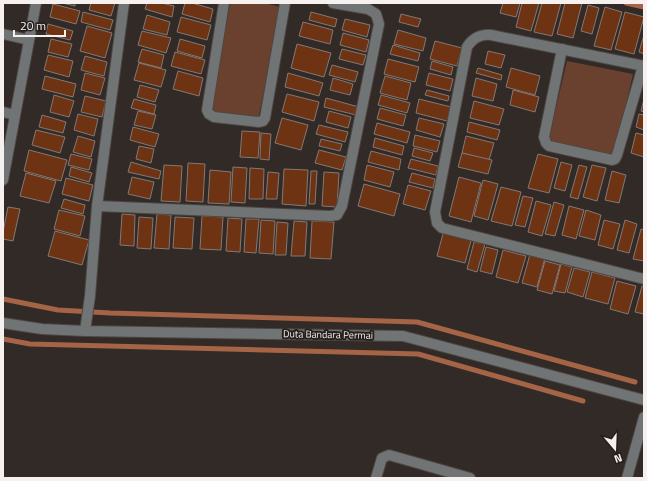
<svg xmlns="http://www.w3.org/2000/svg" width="647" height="481" viewBox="0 0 647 481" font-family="'Titillium Web',sans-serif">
<rect width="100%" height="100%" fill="#312a27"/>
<g fill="#6a412e">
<path d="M230 3H264L281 7 258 120 210 111Z"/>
<path d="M567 61 633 74 614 157 548 141Z"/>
</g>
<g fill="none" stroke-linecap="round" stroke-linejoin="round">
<g stroke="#a56446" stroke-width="5">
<path d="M626 3 644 7"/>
<path d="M3 299 58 310 110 313 417 322 635 382"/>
<path d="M3 339 30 344 418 354 583 401"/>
</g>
</g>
<g fill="#6e3313" stroke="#827975">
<path d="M62 3H75V6Z"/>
<path d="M91 3H115L111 16 89 10Z"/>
<path d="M147 3H162L174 6 172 17 145 9Z"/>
<path d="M185 3H192L213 9 210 22 182 14Z"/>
<path d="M503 3H520L516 17 500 13Z"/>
<path d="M522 3H539L531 31 516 27Z"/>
<path d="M542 3H561L552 36 534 32Z"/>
<path d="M565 3H582L573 38 557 34Z"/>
<path d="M53 4 80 11 76 24 50 17Z"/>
<path d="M588 5 599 8 592 34 581 31Z"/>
<path d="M605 7 622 12 611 50 594 46Z"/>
<path d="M83 12 113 20 110 30 81 22Z"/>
<path d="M311 12 337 19 335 27 309 20Z"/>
<path d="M625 12 644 17 634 54 615 49Z"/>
<path d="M401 14 421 19 418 27 399 22Z"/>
<path d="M147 15 170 22 167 35 143 29Z"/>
<path d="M181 17 211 25 207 40 177 32Z"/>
<path d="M345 19 370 25 367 37 342 30Z"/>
<path d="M303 22 333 30 330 44 299 36Z"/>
<path d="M48 24 73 31 70 40 46 34Z"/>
<path d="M87 26 112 33 105 58 80 51Z"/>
<path d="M398 30 426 38 423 51 394 44Z"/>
<path d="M142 31 171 38 166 53 138 45Z"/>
<path d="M343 33 369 40 366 52 340 45Z"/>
<path d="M644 35V54L639 52Z"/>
<path d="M51 39 72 44 68 57 48 52Z"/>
<path d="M180 39 205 46 202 58 177 51Z"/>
<path d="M435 41 462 48 457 66 430 59Z"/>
<path d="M297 44 331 53 324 77 291 68Z"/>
<path d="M393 45 420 53 418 61 390 54Z"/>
<path d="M142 49 164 55 161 68 138 62Z"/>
<path d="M342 49 366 55 363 65 339 59Z"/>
<path d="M488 51 505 55 501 68 485 64Z"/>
<path d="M175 52 205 60 201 74 171 66Z"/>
<path d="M48 55 73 61 69 77 44 70Z"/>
<path d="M85 56 107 62 104 76 81 70Z"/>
<path d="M388 59 419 67 415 82 384 74Z"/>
<path d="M432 61 453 67 451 75 430 69Z"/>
<path d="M139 63 166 70 161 87 134 80Z"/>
<path d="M332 65 358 72 355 82 329 75Z"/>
<path d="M478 68 502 75 501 80 476 73Z"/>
<path d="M511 68 540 76 535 95 506 87Z"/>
<path d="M178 71 203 78 199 96 173 89Z"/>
<path d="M85 73 105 78 100 95 81 90Z"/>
<path d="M288 73 323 83 319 96 285 87Z"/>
<path d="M429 73 453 79 450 91 426 85Z"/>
<path d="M45 76 76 84 73 97 42 89Z"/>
<path d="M385 76 411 83 407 100 380 93Z"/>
<path d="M333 78 353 84 350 95 330 90Z"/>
<path d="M476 78 497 84 493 101 472 96Z"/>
<path d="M140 85 159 90 155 102 137 97Z"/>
<path d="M427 90 449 96 448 101 425 95Z"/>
<path d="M513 90 539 97 535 112 510 105Z"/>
<path d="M287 94 319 102 314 121 282 112Z"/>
<path d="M54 95 74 101 69 117 50 112Z"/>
<path d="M381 95 410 103 407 113 378 105Z"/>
<path d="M85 96 106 101 102 117 81 112Z"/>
<path d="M326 98 359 107 356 115 324 107Z"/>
<path d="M134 99 156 105 154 114 131 108Z"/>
<path d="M419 99 451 107 447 121 416 113Z"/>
<path d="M644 99V112L641 111Z"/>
<path d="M474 101 504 109 499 125 470 118Z"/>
<path d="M380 108 406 115 403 126 377 119Z"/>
<path d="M138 111 156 115 152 129 134 125Z"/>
<path d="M329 111 351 117 348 128 326 122Z"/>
<path d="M78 114 98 119 94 136 74 130Z"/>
<path d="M639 114 644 115V130L636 127Z"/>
<path d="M42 115 66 122 63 133 39 127Z"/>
<path d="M282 118 308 125 301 150 275 143Z"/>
<path d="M419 118 444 124 440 137 416 130Z"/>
<path d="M469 122 500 130 497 140 467 132Z"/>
<path d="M377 123 410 132 407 143 374 134Z"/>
<path d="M319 125 348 132 345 142 316 134Z"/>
<path d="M133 127 159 134 155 147 130 140Z"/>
<path d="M36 130 65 137 60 153 32 145Z"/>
<path d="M242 131 260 132 258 158 240 157Z"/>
<path d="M261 133 271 134 269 160 260 159Z"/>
<path d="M636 133 644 135V157L631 153Z"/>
<path d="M415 135 440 141 437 152 413 146Z"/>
<path d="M78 136 95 141 91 157 73 152Z"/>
<path d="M466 136 494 143 489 160 462 153Z"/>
<path d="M375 138 404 146 402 155 373 147Z"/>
<path d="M321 139 342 144 340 151 319 146Z"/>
<path d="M139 146 154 149 151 163 136 159Z"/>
<path d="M414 148 433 153 430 161 412 156Z"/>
<path d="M29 150 67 160 61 181 24 171Z"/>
<path d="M319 150 346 157 342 170 315 163Z"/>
<path d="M371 151 401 159 399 170 368 162Z"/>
<path d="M462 153 492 160 488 174 458 167Z"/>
<path d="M71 154 92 159 89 170 68 165Z"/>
<path d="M538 154 558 159 549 193 528 188Z"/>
<path d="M411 159 438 166 436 175 408 168Z"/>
<path d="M131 162 161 171 159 179 128 172Z"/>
<path d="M561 162 572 165 565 191 554 188Z"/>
<path d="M188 163 205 164 203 202 186 201Z"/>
<path d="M164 165 182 166 180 202 161 201Z"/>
<path d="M367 165 394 172 390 187 364 180Z"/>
<path d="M579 165 587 167 578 199 570 197Z"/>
<path d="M592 165 606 168 597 201 583 197Z"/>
<path d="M71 167 92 173 89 182 69 176Z"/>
<path d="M233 167 247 168 245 203 231 202Z"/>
<path d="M250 168 264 169 263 199H249Z"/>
<path d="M284 169 308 170 306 206 282 204Z"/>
<path d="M210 170 231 172 229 204 208 203Z"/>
<path d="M311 171H317L315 204H309Z"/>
<path d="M612 171 626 175 619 203 605 200Z"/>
<path d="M268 172 279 173 277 199H266Z"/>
<path d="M324 172 339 173 337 207 322 206Z"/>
<path d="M26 173 56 181 49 203 20 196Z"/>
<path d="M412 173 435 179 433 188 409 182Z"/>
<path d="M132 177 154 182 150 199 128 194Z"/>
<path d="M459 177 481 183 471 222 449 216Z"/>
<path d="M66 178 93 185 89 201 62 194Z"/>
<path d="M483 180 498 184 488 220 474 216Z"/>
<path d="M364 184 400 194 394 216 358 206Z"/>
<path d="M408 185 431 191 425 210 403 204Z"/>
<path d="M501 187 521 192 512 226 491 221Z"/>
<path d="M523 196 533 198 525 227 515 225Z"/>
<path d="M64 199 85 205 83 214 61 208Z"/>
<path d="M536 201 551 205 542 236 528 232Z"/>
<path d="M554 202 564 205 555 236 545 234Z"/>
<path d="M569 206 584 210 576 239 562 235Z"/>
<path d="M8 207 20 209 13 241 3 239V232Z"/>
<path d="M59 210 85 216 80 236 54 229Z"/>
<path d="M586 210 601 215 595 240 579 236Z"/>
<path d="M122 214 135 215 134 246 120 245Z"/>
<path d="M157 214 171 215 169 249 154 248Z"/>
<path d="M202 216 223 217 221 250 200 249Z"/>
<path d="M139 217 153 218 151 249 137 248Z"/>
<path d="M175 217 194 218 192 249 173 248Z"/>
<path d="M228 218 242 219 240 252 226 251Z"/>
<path d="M246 219H259L256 253 244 252Z"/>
<path d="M261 220 275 221 273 254 259 253Z"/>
<path d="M604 220 620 224 613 249 598 245Z"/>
<path d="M625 220 637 224 629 253 617 250Z"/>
<path d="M294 221 307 222 305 256H291Z"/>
<path d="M312 221 334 222 331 259 310 258Z"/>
<path d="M277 222 288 223 286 255H275Z"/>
<path d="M641 229 644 230V261L633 259Z"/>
<path d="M444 230 472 237 465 263 437 256Z"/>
<path d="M55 231 89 240 82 265 48 256Z"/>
<path d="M474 242 485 244 477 272 467 269Z"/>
<path d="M486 247 498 250 492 274 480 271Z"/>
<path d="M503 250 526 256 518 283 496 277Z"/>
<path d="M530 254 545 258 537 287 522 283Z"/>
<path d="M545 261 560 265 552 294 537 290Z"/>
<path d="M561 264 572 267 565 293 554 291Z"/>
<path d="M574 268 590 272 583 297 567 292Z"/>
<path d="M592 272 615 278 608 304 585 298Z"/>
<path d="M617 281 636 286 628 314 610 309Z"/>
<path d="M642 286 644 287V314L635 312Z"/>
</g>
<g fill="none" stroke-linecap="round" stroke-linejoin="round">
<defs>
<g id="minor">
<path d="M224 3 207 110 209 114 214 117 258 122 263 121 265 118 285 3"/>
<path d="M3 34 29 40"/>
<path d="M562 49 544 137 546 143 549 146 612 160 615 159 617 155 643 66"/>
<path d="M644 66 491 35C480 34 473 38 467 47L435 212 437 223 442 228 644 279"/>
<path d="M3 112 15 115"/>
<path d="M3 180 36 3"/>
<path d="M97 206 330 216 337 215 342 206 379 24 376 14 368 9 333 3"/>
<path d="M3 323 42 329 85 331 403 336 644 400"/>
<path d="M85 331 90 296 97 206 124 3"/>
<path d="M376 478 382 458 389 455 470 478"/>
<path d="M627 478 644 417"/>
</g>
</defs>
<use href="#minor" stroke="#4d4643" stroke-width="12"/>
<use href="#minor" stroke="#707475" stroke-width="10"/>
</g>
<g text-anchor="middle" stroke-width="4" stroke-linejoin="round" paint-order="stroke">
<g font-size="10" fill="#f6f1ef" stroke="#27201d">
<text transform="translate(328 334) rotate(1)" y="4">Duta Bandara Permai</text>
</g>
</g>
<rect width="647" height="481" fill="none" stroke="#f6f1ef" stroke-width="8"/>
<g transform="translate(615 449) rotate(161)" stroke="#27201d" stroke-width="3" paint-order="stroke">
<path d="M0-3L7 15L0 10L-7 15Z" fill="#f6f1ef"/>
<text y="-6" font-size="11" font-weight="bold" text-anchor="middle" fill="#f6f1ef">N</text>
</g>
<path d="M14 30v6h51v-6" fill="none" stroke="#f6f1ef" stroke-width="2"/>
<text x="20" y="30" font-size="12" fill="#f6f1ef" stroke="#27201d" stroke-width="3" paint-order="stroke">20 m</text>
</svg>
